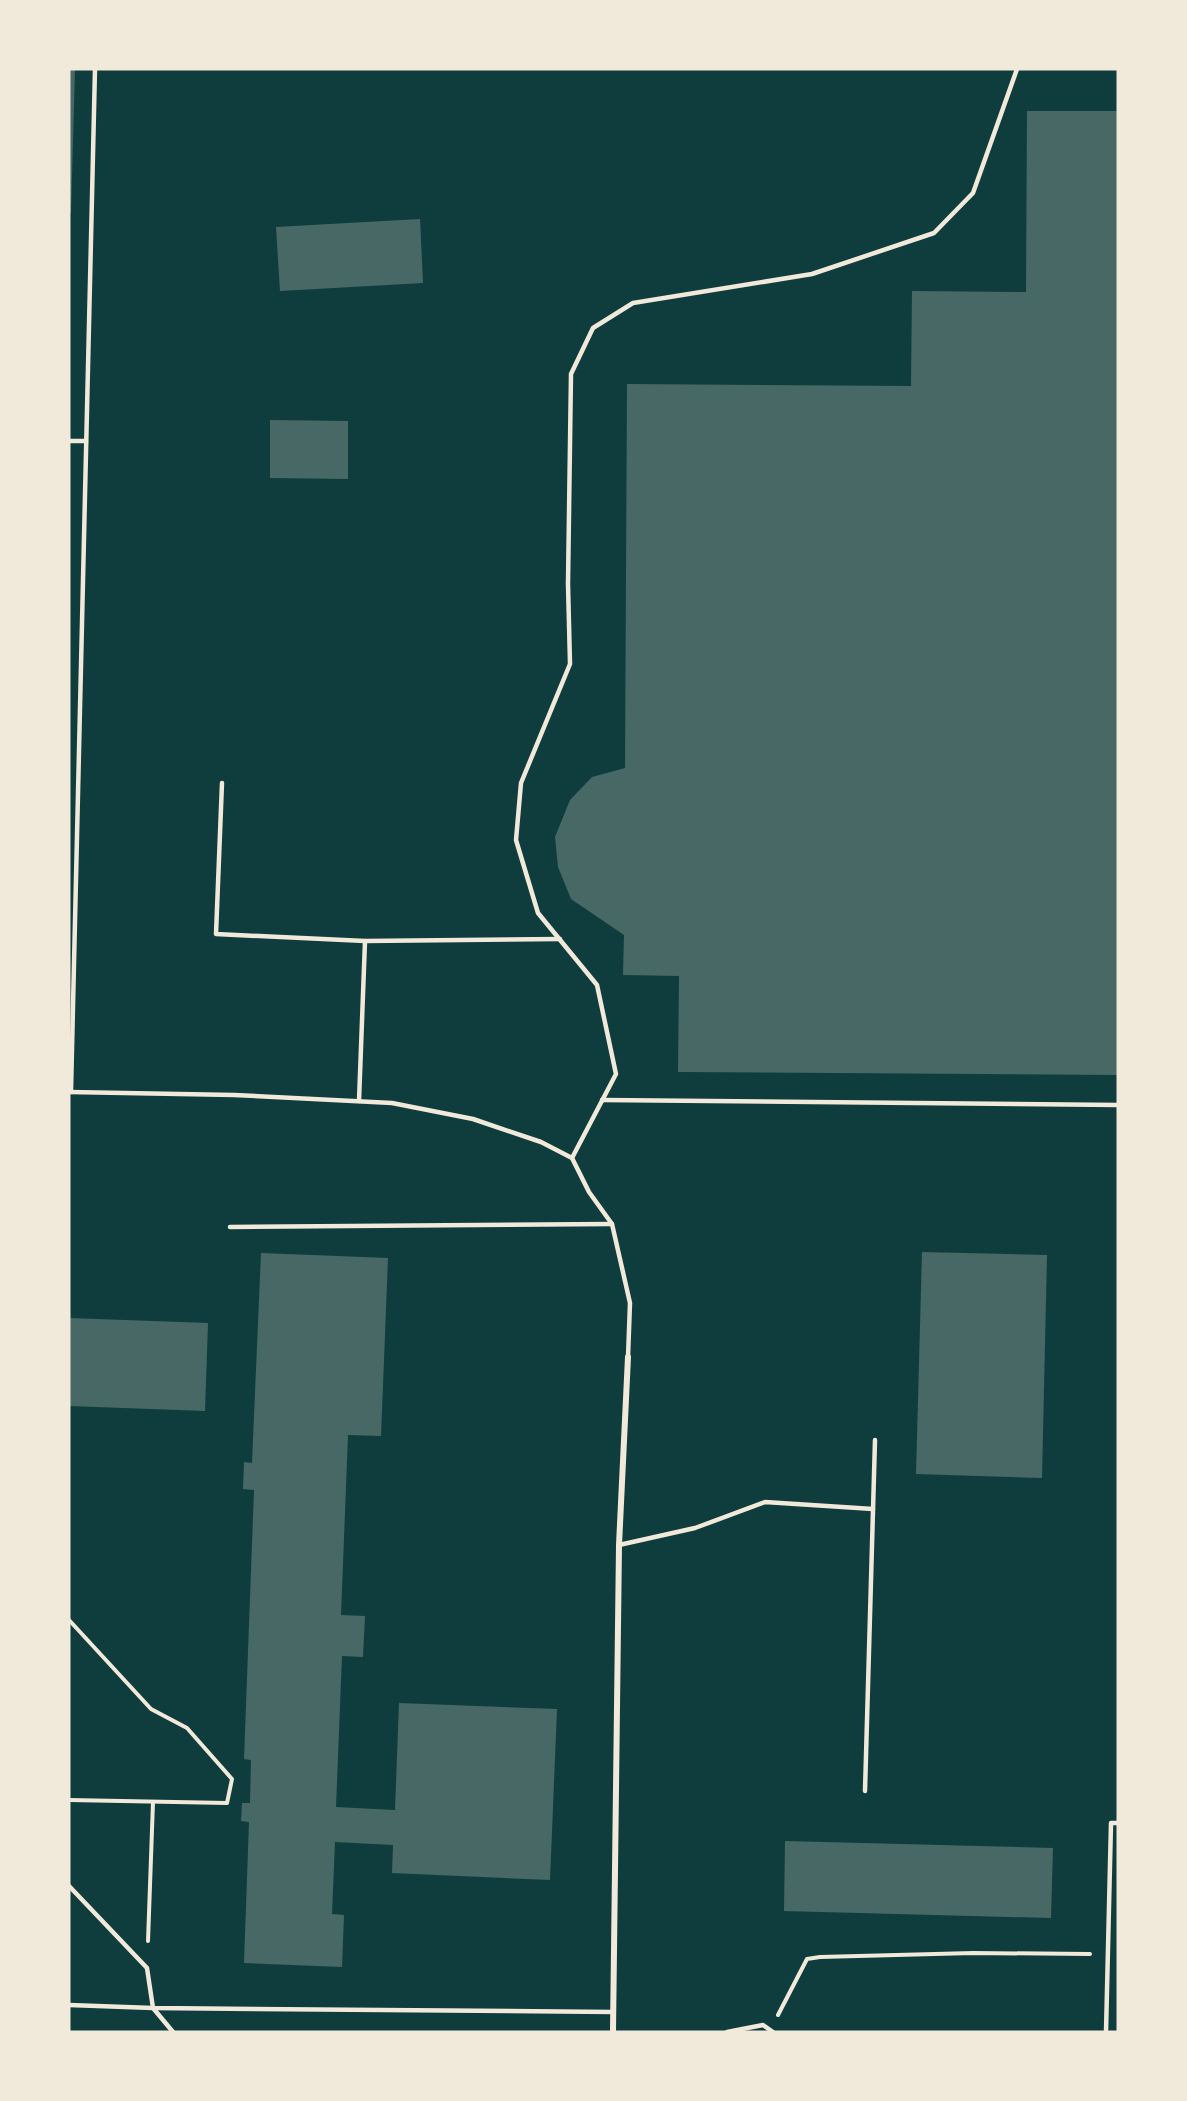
<svg xmlns="http://www.w3.org/2000/svg" width="1187" height="2101" viewBox="0 0 1187 2101" font-family="'Nunito Sans',sans-serif">
<rect width="100%" height="100%" fill="#0f3d3e"/>
<g fill="#486865">
<path d="M69 69H75L71 213H69Z"/>
<path d="M1027 111H1118V1075L678 1072 679 976 623 975 624 935 571 899 558 867 555 837 570 800 592 777 625 768 627 384 911 386 912 291 1026 292Z"/>
<path d="M420 219 423 283 280 291 276 227Z"/>
<path d="M270 420 348 421V479L270 478Z"/>
<path d="M922 1252 1047 1255 1042 1478 916 1474Z"/>
<path d="M261 1253 388 1258 381 1436 348 1435 341 1615 365 1616 363 1657 342 1656 336 1807 395 1810 399 1703 557 1709 550 1880 392 1873 393 1845 335 1842 332 1914 344 1915 342 1967 244 1963 249 1822 241 1821 242 1803H250L251 1760 244 1759 254 1490 243 1489 244 1462 252 1463Z"/>
<path d="M69 1318 208 1323 205 1411 69 1406Z"/>
<path d="M785 1841 1053 1848 1051 1918 784 1911Z"/>
</g>
<g fill="none" stroke-linecap="round" stroke-linejoin="round">
<g stroke="#f1e9da" stroke-width="4">
<path d="M69 1620 151 1709 187 1728 232 1779 227 1803 69 1800"/>
<path d="M148 1941 153 1802"/>
<path d="M778 2015 807 1959 820 1957 973 1953 1090 1954"/>
</g>
<g stroke="#f1e9da" stroke-width="4.5">
<path d="M69 441H86"/>
<path d="M222 783 216 934 365 941"/>
<path d="M69 1092 234 1095 392 1103 473 1119 541 1142 572 1158 589 1192 612 1224 630 1303 628 1357"/>
<path d="M71 1092 95 69"/>
<path d="M602 1100 1118 1105"/>
<path d="M359 1101 365 941 560 939"/>
<path d="M572 1158 616 1074 597 985 538 913 516 840 521 783 570 664 568 584 571 374 593 328 633 303 812 274 934 233 973 193 1017 69"/>
<path d="M230 1227 612 1224"/>
<path d="M619 1545 695 1528 765 1502 873 1509"/>
<path d="M865 1791 875 1440"/>
<path d="M69 1886 147 1968 153 2008 173 2032"/>
<path d="M69 2005 153 2008 613 2012"/>
<path d="M727 2032 763 2025 773 2032"/>
<path d="M1106 2032 1111 1823H1118"/>
</g>
<path stroke="#f1e9da" stroke-width="6" d="M613 2032 619 1545 628 1357"/>
</g>
<rect width="1187" height="2101" fill="none" stroke="#f1e9da" stroke-width="141"/>
</svg>
